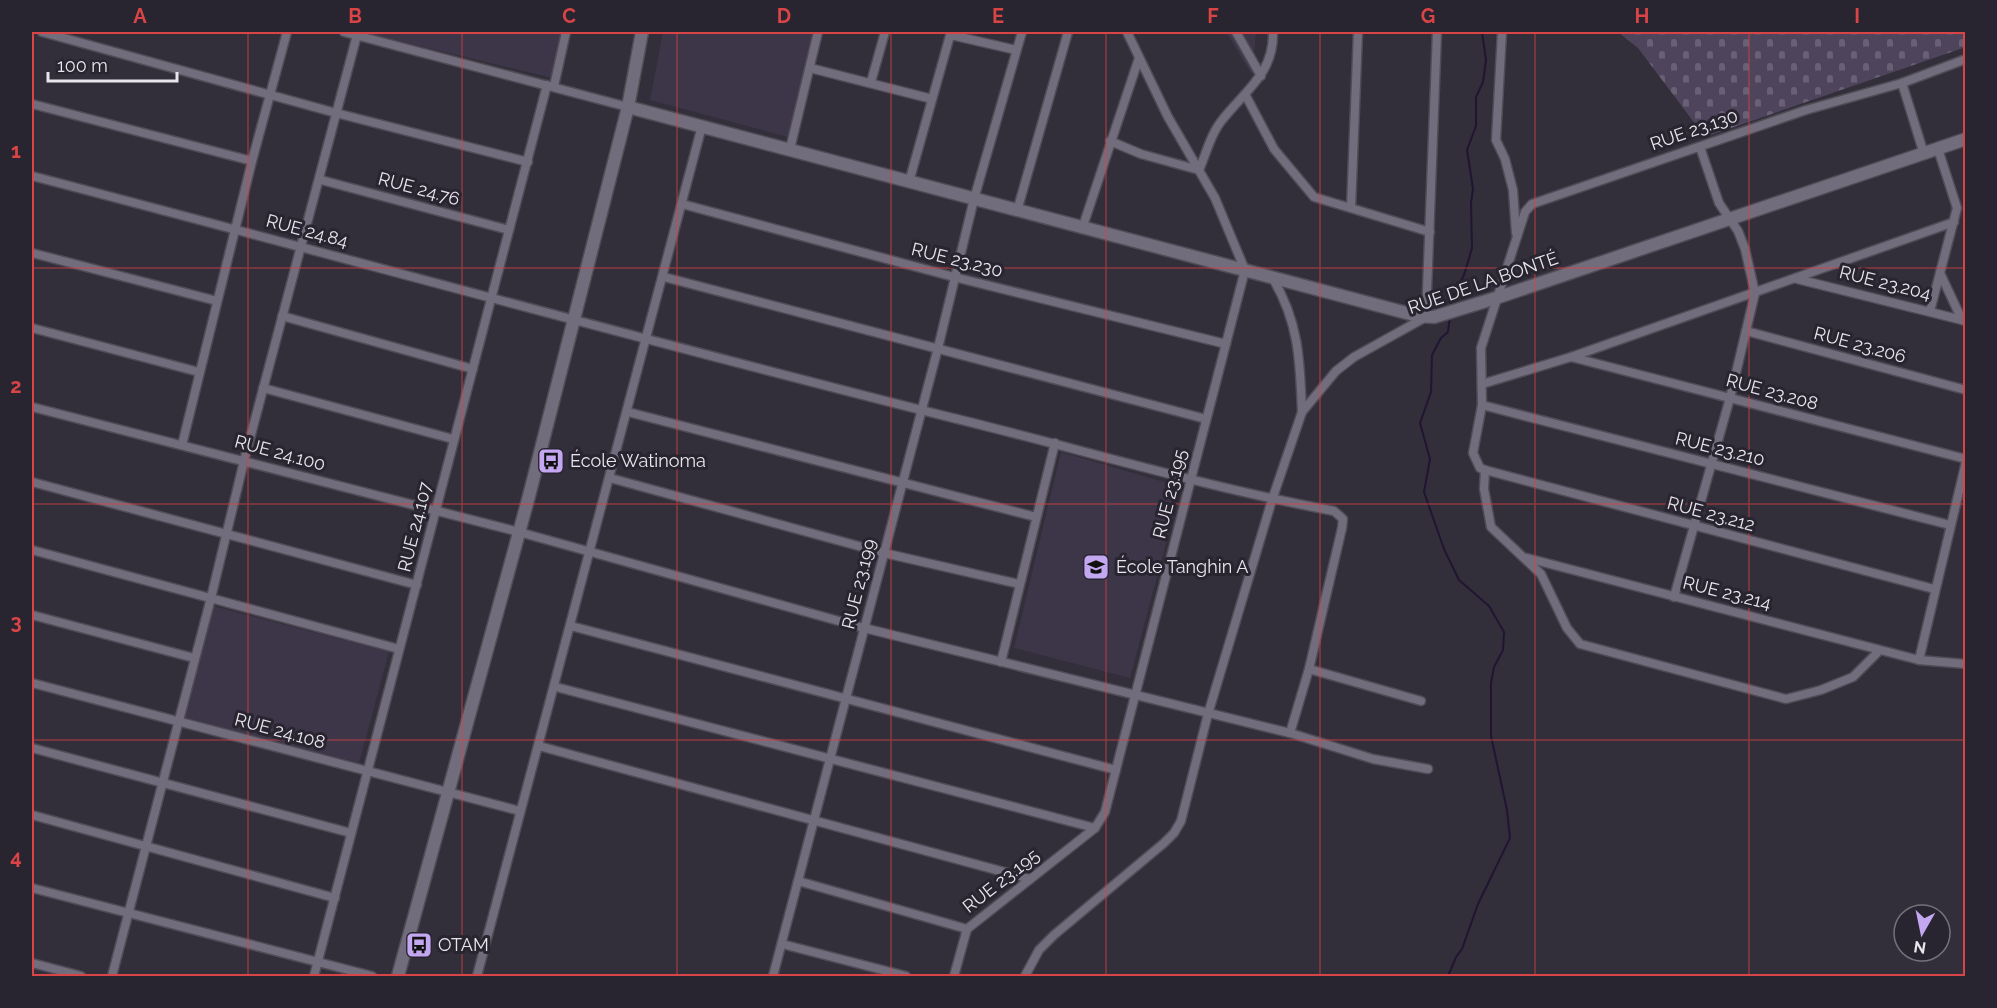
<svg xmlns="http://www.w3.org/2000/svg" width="1997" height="1008" viewBox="0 0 1997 1008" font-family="Raleway,sans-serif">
<defs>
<pattern id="cemetery-stones" width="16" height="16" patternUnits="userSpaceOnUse" patternTransform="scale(1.5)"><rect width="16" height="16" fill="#4e455c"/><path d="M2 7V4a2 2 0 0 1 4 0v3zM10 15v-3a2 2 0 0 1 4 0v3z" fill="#686074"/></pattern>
</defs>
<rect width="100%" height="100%" fill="#322e3a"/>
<g fill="#3d3649">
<path d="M362 32H563L553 78Z"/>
<path d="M663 32H813L788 137 650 100Z"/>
<path d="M1226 32H1256L1252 75Z"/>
<path d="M1061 452 1181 487 1130 678 1014 648Z"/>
<path d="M213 606 389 652 359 763 184 717Z"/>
</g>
<path fill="url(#cemetery-stones)" d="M1618 32H1965L1966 47 1705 137 1638 48Z"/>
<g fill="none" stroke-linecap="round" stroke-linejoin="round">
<g stroke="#221533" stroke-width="2">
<path d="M1451 307 1452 298 1464 275 1472 248 1471 203 1473 189 1467 150 1476 126V97L1483 82 1486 60 1482 32"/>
<path d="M1448 976 1456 957 1462 949 1478 904 1510 838 1507 810 1491 736V683L1494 667 1503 650 1504 632 1489 606 1459 580 1444 549 1424 492 1430 459 1420 423 1431 392 1432 355 1441 338 1448 332 1450 316"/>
</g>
<defs>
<g id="street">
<path d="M42 32 336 113 528 162"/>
<path d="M344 32 628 107"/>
<path d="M1236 32 1261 76"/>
<path d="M1502 32 1496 140 1505 159 1513 190 1516 233"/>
<path d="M951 35 1016 50"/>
<path d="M810 68 932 99"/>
<path d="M871 82 885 32"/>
<path d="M1902 83 1924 154"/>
<path d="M554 86 566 32"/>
<path d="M1246 96 1274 149 1314 197 1430 232"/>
<path d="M32 104 252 161"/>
<path d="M1110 141 1141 154 1199 170C1206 154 1211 133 1223 119 1246 90 1274 73 1273 32"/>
<path d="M790 149 818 32"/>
<path d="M32 176C339 256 645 341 953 418 1080 449 1205 487 1334 511L1343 519 1342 528 1309 669 1290 733"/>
<path d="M321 180 509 230"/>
<path d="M909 182 951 32"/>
<path d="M682 204 954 277 1226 344"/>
<path d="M1351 208 1358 32"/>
<path d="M1017 211 1068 32"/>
<path d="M1082 229 1139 58"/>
<path d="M32 253 217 301"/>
<path d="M1940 273 1962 320"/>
<path d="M664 277 1206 419"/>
<path d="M1272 277C1299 322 1300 360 1302 412"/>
<path d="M1797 279 1966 321"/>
<path d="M1930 311 1957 208 1938 149"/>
<path d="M282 316 473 369"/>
<path d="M32 328 199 372"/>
<path d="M1746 331 1966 390"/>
<path d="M1571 357 1966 459"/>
<path d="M1482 384 1571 357 1954 222"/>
<path d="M263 388 453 439"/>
<path d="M1482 405 1950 525"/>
<path d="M32 407 519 532 864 628 1290 733 1373 759 1428 769"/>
<path d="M628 412 1036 517"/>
<path d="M182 445 252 161 287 32"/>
<path d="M1485 470 1484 489 1491 527 1541 574 1567 628 1580 644 1786 699 1821 690 1853 677 1879 651"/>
<path d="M610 478 884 553 1019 584"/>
<path d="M32 482 417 585"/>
<path d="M32 550 399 649"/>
<path d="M1527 558 1919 660 1966 664"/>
<path d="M1934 589 1485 470 1480 468 1473 453 1482 405 1481 348 1525 212 1532 204 1806 110 1902 83 1966 59"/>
<path d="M1674 597 1730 398 1755 293 1745 249 1738 231 1719 203 1700 147"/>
<path d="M32 615 194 658"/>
<path d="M571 626 1116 770"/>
<path d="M1919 660 1966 462"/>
<path d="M1001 662 1055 443"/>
<path d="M1309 669 1421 701"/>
<path d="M32 683 520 811"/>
<path d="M556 687 1095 828"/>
<path d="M539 746 1030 879"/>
<path d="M32 748 351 833"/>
<path d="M32 815 335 898"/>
<path d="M798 881 967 929"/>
<path d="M32 888 372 976"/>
<path d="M782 944 906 976"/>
<path d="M32 963 81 976"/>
<path d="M112 976 211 598 244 461 357 35"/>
<path d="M314 976 547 85"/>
<path d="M477 976 702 126"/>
<path d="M773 976 938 348 974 199 1022 32"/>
<path d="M954 976 967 929 1095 828 1105 812 1245 270 1215 198 1168 117 1127 32"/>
<path d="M1025 976 1039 950 1054 935 1164 843 1174 833 1181 821 1208 714 1272 500 1302 412 1336 371 1354 357 1426 317 1437 32"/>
</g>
<g id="secondary">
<path d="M628 107 1418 316 1434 317 1496 298 1966 139"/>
<path d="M398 976 529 496 628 107 642 32"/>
</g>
</defs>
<use href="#street" stroke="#504c56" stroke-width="11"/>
<use href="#secondary" stroke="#504c56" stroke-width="15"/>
<use href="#street" stroke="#726d7c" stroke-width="8"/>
<use href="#secondary" stroke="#726d7c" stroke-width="12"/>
</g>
<path fill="none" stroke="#d94446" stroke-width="1.5" stroke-opacity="0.55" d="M248 32V976M462 32V976M677 32V976M891 32V976M1106 32V976M1320 32V976M1535 32V976M1749 32V976M32 268H1966M32 504H1966M32 740H1966"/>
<defs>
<symbol id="bus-square" viewBox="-11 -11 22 22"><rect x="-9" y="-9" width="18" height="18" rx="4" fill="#c4a7f1" stroke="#282430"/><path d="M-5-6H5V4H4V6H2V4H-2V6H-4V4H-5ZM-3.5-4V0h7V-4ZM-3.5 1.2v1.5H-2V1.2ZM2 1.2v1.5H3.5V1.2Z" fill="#111"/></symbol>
<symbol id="school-square" viewBox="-11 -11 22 22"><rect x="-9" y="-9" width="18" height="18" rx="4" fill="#c4a7f1" stroke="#282430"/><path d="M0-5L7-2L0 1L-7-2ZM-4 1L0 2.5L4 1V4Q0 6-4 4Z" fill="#111"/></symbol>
</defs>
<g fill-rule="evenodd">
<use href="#bus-square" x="536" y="446" width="30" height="30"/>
<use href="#school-square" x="1081" y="552" width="30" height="30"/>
<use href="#bus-square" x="404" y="930" width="30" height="30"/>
</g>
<g text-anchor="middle" stroke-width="6" stroke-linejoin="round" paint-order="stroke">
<g font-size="18" fill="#e8e5ed" stroke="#282430">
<text transform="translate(1694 130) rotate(-19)" y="6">RUE 23.130</text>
<text transform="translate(419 189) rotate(15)" y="6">RUE 24.76</text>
<text transform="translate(307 231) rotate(15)" y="6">RUE 24.84</text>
<text transform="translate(957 260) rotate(14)" y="6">RUE 23.230</text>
<text transform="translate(1483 283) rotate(-19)" y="6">RUE DE LA BONTÉ</text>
<text transform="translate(1885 283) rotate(14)" y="6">RUE 23.204</text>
<text transform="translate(1860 345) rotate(15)" y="6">RUE 23.206</text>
<text transform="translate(1772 392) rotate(15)" y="6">RUE 23.208</text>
<text transform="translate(1720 449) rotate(14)" y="6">RUE 23.210</text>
<text transform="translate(280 453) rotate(15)" y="6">RUE 24.100</text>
<text transform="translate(1170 494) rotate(-76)" y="6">RUE 23.195</text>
<text transform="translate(1711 514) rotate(15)" y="6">RUE 23.212</text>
<text transform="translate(415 527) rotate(-76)" y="6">RUE 24.107</text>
<text transform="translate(859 584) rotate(-76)" y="6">RUE 23.199</text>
<text transform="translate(1727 593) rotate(14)" y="6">RUE 23.214</text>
<text transform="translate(280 731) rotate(15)" y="6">RUE 24.108</text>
<text transform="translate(1001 881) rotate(-38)" y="6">RUE 23.195</text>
</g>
<g font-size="18" fill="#e8e5ed" stroke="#282430" text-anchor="start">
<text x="570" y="467">École Watinoma</text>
<text x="1116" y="573">École Tanghin A</text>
<text x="438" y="951">OTAM</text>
</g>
</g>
<rect width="1997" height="1008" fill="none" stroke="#282430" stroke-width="66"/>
<g transform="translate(1922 933) rotate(189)"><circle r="28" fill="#282430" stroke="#75717c" stroke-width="1.5"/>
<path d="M0-4.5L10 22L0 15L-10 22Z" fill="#c4a7f1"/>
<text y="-9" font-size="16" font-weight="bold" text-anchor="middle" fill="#e8e5ed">N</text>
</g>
<path d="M48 72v9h129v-9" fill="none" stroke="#e8e5ed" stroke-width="3"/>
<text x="57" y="72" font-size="18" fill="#e8e5ed" stroke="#282430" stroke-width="4.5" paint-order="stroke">100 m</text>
<rect x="33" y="33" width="1931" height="942" fill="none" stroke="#d94446" stroke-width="2"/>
<g font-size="20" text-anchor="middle" font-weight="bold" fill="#d94446">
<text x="140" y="23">A</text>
<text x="355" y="23">B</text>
<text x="569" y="23">C</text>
<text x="784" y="23">D</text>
<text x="998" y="23">E</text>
<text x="1213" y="23">F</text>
<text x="1428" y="23">G</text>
<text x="1642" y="23">H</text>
<text x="1857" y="23">I</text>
<text x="16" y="158">1</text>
<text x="16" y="393">2</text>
<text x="16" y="629">3</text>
<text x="16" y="864">4</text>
</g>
</svg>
